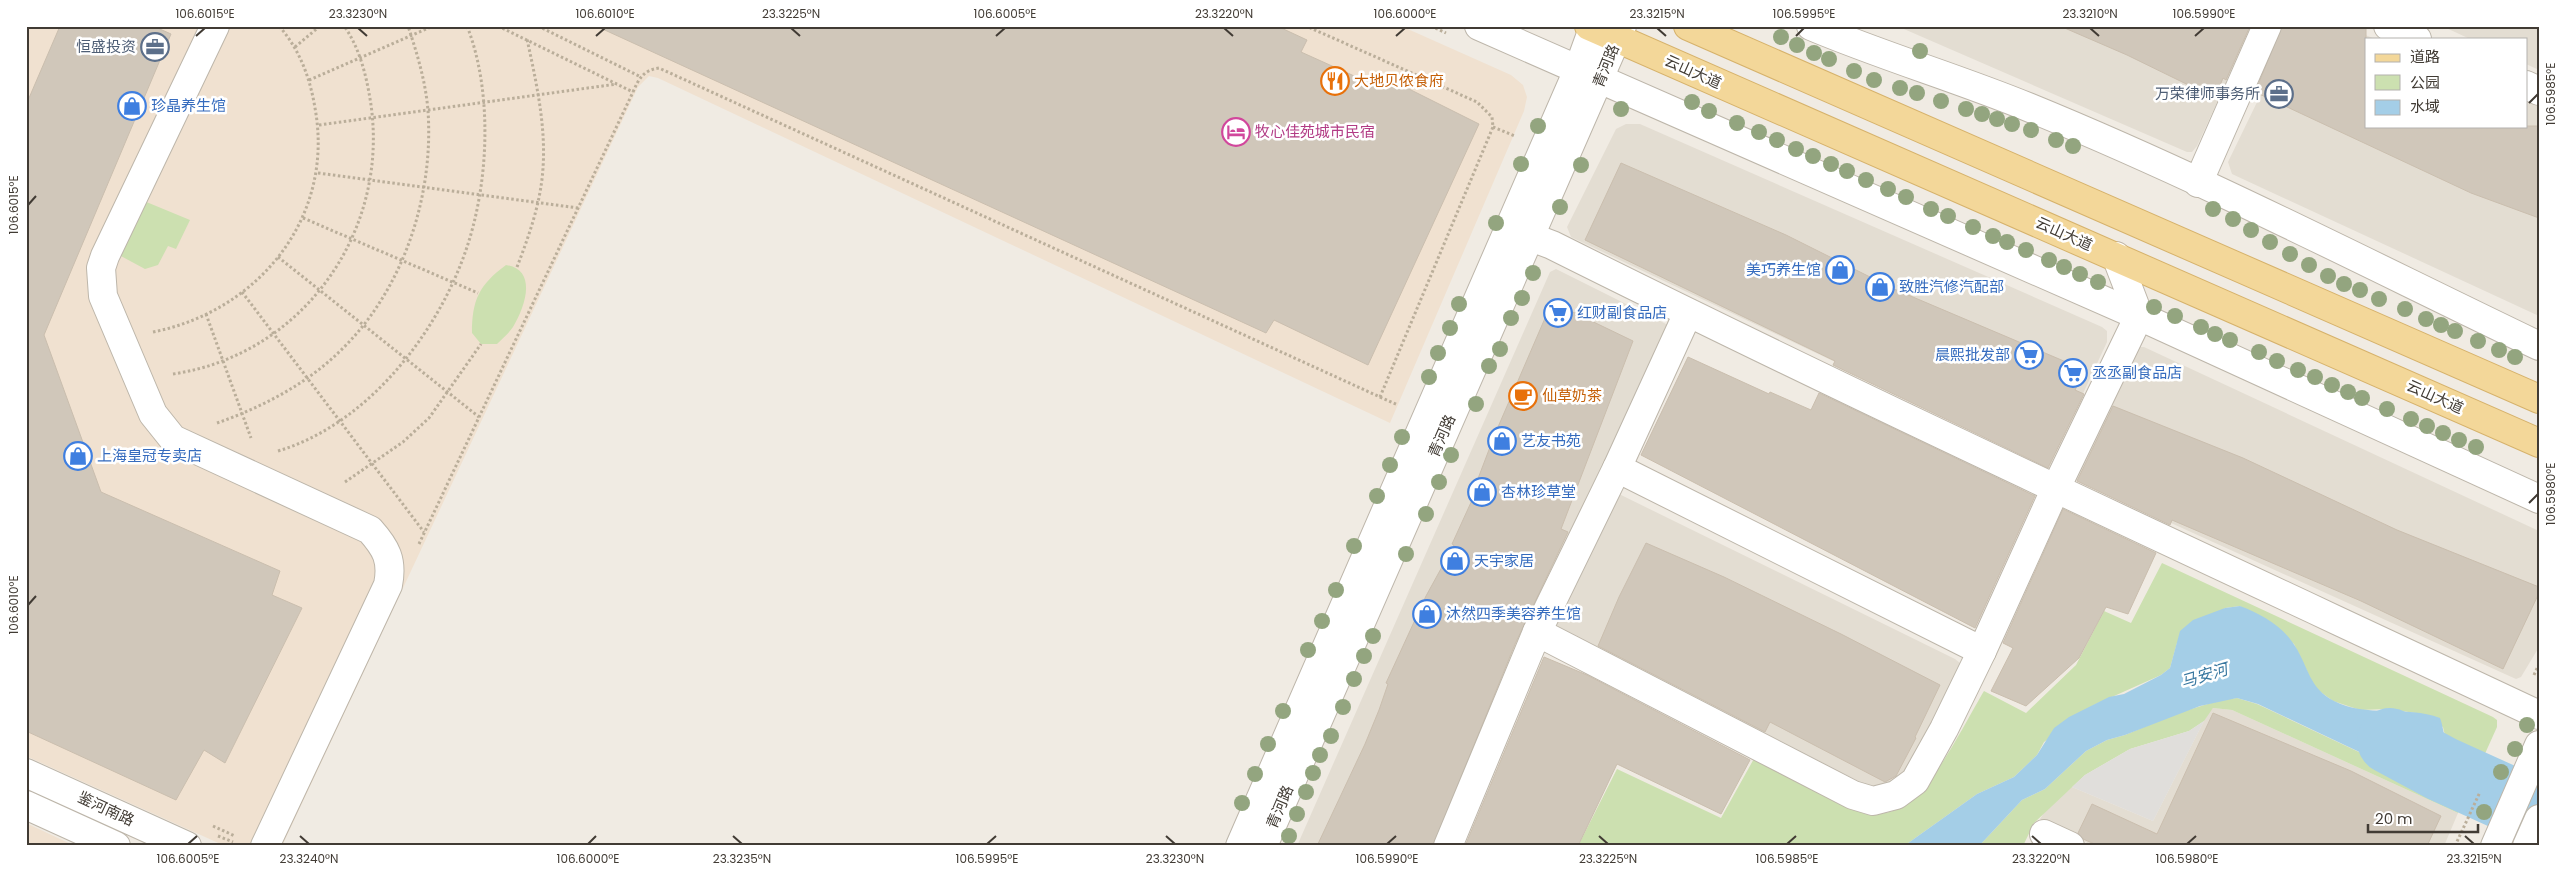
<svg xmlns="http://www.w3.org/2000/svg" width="2565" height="872" viewBox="0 0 2565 872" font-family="Poppins,'Noto Sans SC',sans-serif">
<rect width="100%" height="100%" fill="#f0ebe3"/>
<g fill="#e3ddd2">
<path d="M1897 26H2252L2197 146 2192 152H2187Z"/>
<path d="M2294 26H2344L2375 39H2366V126H2526V101L2539 107V316L2232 174 2228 162Z"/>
<path d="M2442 26H2539V70L2526 64V39H2470Z"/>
<path d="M1626 124H1640L2102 327 2107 331V342L2053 458 2046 462 1571 237 1567 227 1616 129Z"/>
<path d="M1556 269 1668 325 1512 666 1434 846H1297L1550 272Z"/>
<path d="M2135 347H2144L2539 531V647L2521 677 2516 679 2076 480 2075 474Z"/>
<path d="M1619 494 1955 659 1960 663 1959 673 1909 776 1880 790 1866 785 1557 627 1554 621Z"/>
<path d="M2213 708 2232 710 2458 813 2444 846H2093L2047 821 2040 819 2046 810 2072 787 2153 821 2208 713Z"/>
</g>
<g fill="#f0e1d0">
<path d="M26 26H1401L1511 75 1523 85 1527 97 1524 111 1390 423 658 78 649 76 638 87 282 846H225L26 756Z"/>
<path d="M26 823 75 846H26Z"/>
</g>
<g fill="#cce0b0">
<path d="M144 201 190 220 176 249 168 246 158 265 145 269 119 255Z"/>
<path d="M506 265C538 270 525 307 513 327 509 333 502 339 497 344H481L472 333C472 300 479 285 506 265Z"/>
<path d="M2162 563 2493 717 2497 720V727L2479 767C2460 757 2447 748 2443 727L2416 713 2387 709 2360 710 2333 701 2315 688 2294 644 2240 606 2225 608 2177 643 2170 668 2161 675 2094 705 2044 742 2037 755 2014 777 1977 794 1904 846H1578L1617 769 1721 818 1756 755 1865 814C1878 815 1891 813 1902 807 1932 791 1966 721 1984 691L2026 713 2076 665 2104 611 2131 623Z"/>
<path d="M2237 698 2257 704 2463 801 2458 813 2232 710 2213 708 2204 721 2189 731 2130 749 2085 775 2034 823 2023 846H1979L2022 800 2045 789 2086 751 2107 740 2125 735 2178 713 2221 700Z"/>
</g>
<path fill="#e0dedb" d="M2204 721 2153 821 2072 787 2085 775 2130 749 2189 731Z"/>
<path fill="#a4cee7" d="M2240 606C2261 614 2283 626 2295 646 2309 668 2309 688 2334 701 2366 718 2406 705 2440 718 2443 725 2443 735 2447 742 2454 754 2467 761 2479 767L2463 801 2258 704 2237 698 2200 706 2125 735 2107 740 2086 751 2045 789 2022 800 1979 846H1904L1977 794 2014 777 2037 755 2054 728 2069 717 2109 697 2124 694 2161 675 2170 668 2180 631 2193 620 2225 608Z"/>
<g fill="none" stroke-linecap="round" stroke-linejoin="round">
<path stroke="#a4cee7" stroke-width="66" d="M2390 741 2442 769 2539 813"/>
</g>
<g fill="#d0c7ba" stroke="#cabeae">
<path d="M60 26H153L171 34 44 335 101 492 280 571 272 595 302 608 225 763 204 750 176 800 26 731V105Z"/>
<path d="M596 26H1277L1307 40 1301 52 1383 89 1389 79 1479 124 1368 365 1274 320 1266 333Z"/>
<path d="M2060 26H2250L2226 80 2223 78 2215 98 2127 55Z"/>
<path d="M2282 26H2366V126H2539V218L2471 193 2255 92Z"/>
<path d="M1621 163 1786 235 1894 289 2085 370 2075 390 2084 394 2048 468 1833 365 1835 361 1585 240Z"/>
<path d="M1552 302 1633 341 1561 529 1568 532 1515 644 1433 846H1317L1365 744 1379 710 1388 684 1386 683 1426 596 1454 545 1452 544 1473 498 1471 497 1495 434Z"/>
<path d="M1688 357 1769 394 1770 392 1811 410 1819 393 2035 496 1975 628 1641 455Z"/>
<path d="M2113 406 2243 458 2397 530 2539 587V593L2503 669 2361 601 2172 520 2170 525 2077 481Z"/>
<path d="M2063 509 2156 553 2128 614 2106 607 2079 658 2026 706 1991 691 2013 648 2003 643Z"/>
<path d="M1646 543 1724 577 1841 634 1940 685 1915 737 1916 738 1896 776 1885 782 1770 722 1765 732 1598 646 1619 597Z"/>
<path d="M1544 657 1587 675 1750 760 1721 814 1617 764 1578 846H1465Z"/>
<path d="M2213 713 2351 771 2441 816 2427 846H2099L2083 839 2078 833 2092 804 2157 834Z"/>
</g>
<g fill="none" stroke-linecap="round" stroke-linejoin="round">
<defs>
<g id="minor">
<path d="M215 26 105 256 101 268 103 296 153 414 173 439 370 530C386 548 393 560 388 585L265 846"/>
<path d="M1479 26 2139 316 2539 499"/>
<path d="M1811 26C1882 56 1957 78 2028 107 2202 178 2370 265 2539 346"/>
<path d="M2388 26 2417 39"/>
<path d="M2526 85 2539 91"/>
<path d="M2198 183 2267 26"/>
<path d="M1531 237 1552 245C1878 408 2209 560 2539 715"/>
<path d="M1617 468 1982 651"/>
<path d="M1537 632 1853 795 1873 801 1896 795 1915 781 1944 729 1982 651 2055 490 2139 316 2116 256"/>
<path d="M26 773 187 846"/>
<path d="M26 805 116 846"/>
<path d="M2044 834 2070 846"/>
<path d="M1240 846 1578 70 1594 26"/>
<path d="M1263 846 1622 26"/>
<path d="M1448 846 1537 632 1617 468 1688 313"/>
<path d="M2495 846 2539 745"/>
<path d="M2527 846 2539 819"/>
</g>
<g id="major">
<path d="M1589 26 2539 443"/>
<path d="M1688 26 2539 399"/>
</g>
</defs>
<use href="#minor" stroke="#bdb6aa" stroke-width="30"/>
<use href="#major" stroke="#d6b26b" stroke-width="30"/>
<g stroke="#baae9a" stroke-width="3" stroke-dasharray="2.5 2.5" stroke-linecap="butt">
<path d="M498 26 633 92"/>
<path d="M538 26 641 77"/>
<path d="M1431 26 1446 33"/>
<path d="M295 47 320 26"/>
<path d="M309 80 433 26"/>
<path d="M319 125 617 84"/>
<path d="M1493 127 1515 136"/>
<path d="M318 173 578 208"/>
<path d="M303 218 478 293"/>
<path d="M278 257 479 417"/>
<path d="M517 267C529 236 541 202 543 168 546 125 536 81 527 39"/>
<path d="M242 292 424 532"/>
<path d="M206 314 251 438"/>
<path d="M153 332C259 311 335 217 315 108 310 78 300 50 279 26"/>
<path d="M173 374C302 355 389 233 371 105 367 78 360 48 344 26"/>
<path d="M1380 397 1398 405"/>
<path d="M217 423C260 408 305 385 338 353 402 293 434 198 428 111 426 83 417 53 408 26"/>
<path d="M278 451C366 425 437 335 466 250 489 183 493 92 467 26"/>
<path d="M345 482 403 442 429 418 481 344"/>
<path d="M419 544 633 92C639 78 644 70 659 68L1380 397 1493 127 1492 117 1477 102 1306 26"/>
<path d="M2534 675 2539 664"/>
<path d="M213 826 235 836"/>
<path d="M218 836 233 842"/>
<path d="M2455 846 2480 792"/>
</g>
<use href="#minor" stroke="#fff" stroke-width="28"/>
<use href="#major" stroke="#f3d799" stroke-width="28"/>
</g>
<g fill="#93a57f">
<circle cx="1781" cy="37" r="8"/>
<circle cx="1797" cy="45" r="8"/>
<circle cx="1920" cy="51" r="8"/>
<circle cx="1814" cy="53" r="8"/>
<circle cx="1829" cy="59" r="8"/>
<circle cx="1854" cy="71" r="8"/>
<circle cx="1874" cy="80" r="8"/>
<circle cx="1900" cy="88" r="8"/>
<circle cx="1917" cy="93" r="8"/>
<circle cx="1941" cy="101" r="8"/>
<circle cx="1692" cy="102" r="8"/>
<circle cx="1621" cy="109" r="8"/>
<circle cx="1966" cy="109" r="8"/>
<circle cx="1709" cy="111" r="8"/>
<circle cx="1982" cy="114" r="8"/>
<circle cx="1997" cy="119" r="8"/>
<circle cx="1737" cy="123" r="8"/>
<circle cx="2012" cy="124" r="8"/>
<circle cx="1538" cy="126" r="8"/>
<circle cx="2031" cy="130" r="8"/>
<circle cx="1759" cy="132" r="8"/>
<circle cx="1777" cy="140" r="8"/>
<circle cx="2056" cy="140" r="8"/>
<circle cx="2073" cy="146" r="8"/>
<circle cx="1796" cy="149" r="8"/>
<circle cx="1813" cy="156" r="8"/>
<circle cx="1521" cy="164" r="8"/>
<circle cx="1831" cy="164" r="8"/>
<circle cx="1581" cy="165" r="8"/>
<circle cx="1847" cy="171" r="8"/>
<circle cx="1866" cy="180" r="8"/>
<circle cx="1888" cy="189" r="8"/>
<circle cx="1906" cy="197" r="8"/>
<circle cx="1560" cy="207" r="8"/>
<circle cx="1931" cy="209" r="8"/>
<circle cx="2213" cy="209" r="8"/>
<circle cx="1948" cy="216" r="8"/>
<circle cx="2233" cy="219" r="8"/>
<circle cx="1496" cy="223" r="8"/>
<circle cx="1973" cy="227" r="8"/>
<circle cx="2251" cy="230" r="8"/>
<circle cx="1993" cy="236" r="8"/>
<circle cx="2007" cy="242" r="8"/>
<circle cx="2270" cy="242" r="8"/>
<circle cx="2026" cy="250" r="8"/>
<circle cx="2290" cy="254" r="8"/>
<circle cx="2049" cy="260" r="8"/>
<circle cx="2309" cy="265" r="8"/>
<circle cx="2064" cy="267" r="8"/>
<circle cx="1533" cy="273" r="8"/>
<circle cx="2080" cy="274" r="8"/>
<circle cx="2328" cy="276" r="8"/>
<circle cx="2098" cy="282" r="8"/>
<circle cx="2344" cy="284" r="8"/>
<circle cx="2360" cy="290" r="8"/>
<circle cx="1522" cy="298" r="8"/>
<circle cx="2379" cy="299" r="8"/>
<circle cx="1459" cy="304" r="8"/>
<circle cx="2154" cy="307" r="8"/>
<circle cx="2405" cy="309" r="8"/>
<circle cx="2175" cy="316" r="8"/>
<circle cx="1511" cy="318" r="8"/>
<circle cx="2426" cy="319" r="8"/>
<circle cx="2441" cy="325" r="8"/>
<circle cx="2201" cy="327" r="8"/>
<circle cx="1450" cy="328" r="8"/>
<circle cx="2455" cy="331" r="8"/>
<circle cx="2215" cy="334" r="8"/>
<circle cx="2230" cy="340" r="8"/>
<circle cx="2478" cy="341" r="8"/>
<circle cx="1500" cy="349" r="8"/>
<circle cx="2499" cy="350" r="8"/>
<circle cx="2259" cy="352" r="8"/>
<circle cx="1438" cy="353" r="8"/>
<circle cx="2515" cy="357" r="8"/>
<circle cx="2277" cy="361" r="8"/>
<circle cx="1489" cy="366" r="8"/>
<circle cx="2298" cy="370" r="8"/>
<circle cx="1429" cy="377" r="8"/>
<circle cx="2315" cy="377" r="8"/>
<circle cx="2332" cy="385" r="8"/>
<circle cx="2348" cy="392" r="8"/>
<circle cx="2362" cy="398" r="8"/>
<circle cx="1476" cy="404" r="8"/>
<circle cx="2387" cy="409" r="8"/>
<circle cx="2411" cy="419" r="8"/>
<circle cx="2427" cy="426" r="8"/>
<circle cx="2443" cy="433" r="8"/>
<circle cx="1402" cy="437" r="8"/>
<circle cx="2459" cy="440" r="8"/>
<circle cx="2476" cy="447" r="8"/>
<circle cx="1451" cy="455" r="8"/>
<circle cx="1390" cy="465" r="8"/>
<circle cx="1439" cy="482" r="8"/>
<circle cx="1377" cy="496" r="8"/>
<circle cx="1426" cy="514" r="8"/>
<circle cx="1354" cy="546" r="8"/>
<circle cx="1406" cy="554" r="8"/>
<circle cx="1336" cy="590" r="8"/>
<circle cx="1322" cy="621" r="8"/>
<circle cx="1373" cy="636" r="8"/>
<circle cx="1308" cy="650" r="8"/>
<circle cx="1364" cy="656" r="8"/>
<circle cx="1354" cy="679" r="8"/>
<circle cx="1343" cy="707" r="8"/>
<circle cx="1283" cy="711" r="8"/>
<circle cx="2527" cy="725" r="8"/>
<circle cx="1331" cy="736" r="8"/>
<circle cx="1268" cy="744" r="8"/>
<circle cx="2515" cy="749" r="8"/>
<circle cx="1320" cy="755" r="8"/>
<circle cx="2501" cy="772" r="8"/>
<circle cx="1313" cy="773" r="8"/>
<circle cx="1255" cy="774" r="8"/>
<circle cx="1306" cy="792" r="8"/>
<circle cx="1242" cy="803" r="8"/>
<circle cx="2484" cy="812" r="8"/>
<circle cx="1297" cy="814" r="8"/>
<circle cx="1289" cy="836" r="8"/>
</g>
<path fill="none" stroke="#413b34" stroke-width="2" d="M358 28 367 36M791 28 800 36M1224 28 1233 36M1657 28 1666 36M2090 28 2099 36M196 36 205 28M596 36 605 28M996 36 1005 28M1396 36 1405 28M1796 36 1804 28M2195 36 2204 28M2529 103 2538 94M28 205 36 196M2529 503 2538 494M28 605 36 596M300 836 309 844M733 836 742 844M1166 836 1175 844M1599 836 1608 844M2032 836 2041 844M2465 836 2474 844M188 844 197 836M588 844 596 836M987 844 996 836M1387 844 1396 836M1787 844 1796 836M2187 844 2196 836"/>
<defs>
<symbol id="office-ring" viewBox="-11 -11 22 22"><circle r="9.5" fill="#fff" stroke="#5c6f8a" stroke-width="1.5"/><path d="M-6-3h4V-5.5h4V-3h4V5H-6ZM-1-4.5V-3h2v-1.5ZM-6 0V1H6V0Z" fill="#5c6f8a"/></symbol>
<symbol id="restaurant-ring" viewBox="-11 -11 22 22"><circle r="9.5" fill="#fff" stroke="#e8710a" stroke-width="1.5"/><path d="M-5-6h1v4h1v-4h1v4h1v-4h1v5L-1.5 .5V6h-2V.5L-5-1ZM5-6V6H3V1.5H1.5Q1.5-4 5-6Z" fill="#e8710a"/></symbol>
<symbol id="shop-ring" viewBox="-11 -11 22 22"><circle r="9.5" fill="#fff" stroke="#3f7fe0" stroke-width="1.5"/><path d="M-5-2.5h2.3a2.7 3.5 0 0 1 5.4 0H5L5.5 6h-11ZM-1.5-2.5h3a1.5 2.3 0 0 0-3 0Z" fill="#3f7fe0"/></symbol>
<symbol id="hotel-ring" viewBox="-11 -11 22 22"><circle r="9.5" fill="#fff" stroke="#d1479c" stroke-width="1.5"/><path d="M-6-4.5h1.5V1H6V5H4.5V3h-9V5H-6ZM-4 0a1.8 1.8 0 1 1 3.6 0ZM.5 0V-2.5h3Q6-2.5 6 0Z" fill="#d1479c"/></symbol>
<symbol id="supermarket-ring" viewBox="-11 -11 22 22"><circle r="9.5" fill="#fff" stroke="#3f7fe0" stroke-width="1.5"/><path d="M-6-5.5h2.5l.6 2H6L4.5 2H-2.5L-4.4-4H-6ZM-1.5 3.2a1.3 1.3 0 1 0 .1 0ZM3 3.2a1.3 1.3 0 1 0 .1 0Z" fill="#3f7fe0"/></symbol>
<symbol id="cafe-ring" viewBox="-11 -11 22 22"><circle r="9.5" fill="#fff" stroke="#e8710a" stroke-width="1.5"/><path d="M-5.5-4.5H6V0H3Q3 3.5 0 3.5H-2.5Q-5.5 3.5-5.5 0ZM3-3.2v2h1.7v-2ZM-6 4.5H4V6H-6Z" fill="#e8710a"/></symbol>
</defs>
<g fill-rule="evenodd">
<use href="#office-ring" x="139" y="31" width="32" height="32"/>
<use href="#restaurant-ring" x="1319" y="65" width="32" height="32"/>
<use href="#office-ring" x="2263" y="78" width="32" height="32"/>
<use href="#shop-ring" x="116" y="90" width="32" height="32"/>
<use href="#hotel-ring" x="1220" y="116" width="32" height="32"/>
<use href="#shop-ring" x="1824" y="254" width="32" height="32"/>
<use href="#shop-ring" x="1864" y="271" width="32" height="32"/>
<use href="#supermarket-ring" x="1542" y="297" width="32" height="32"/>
<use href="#supermarket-ring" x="2013" y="339" width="32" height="32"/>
<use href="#supermarket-ring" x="2057" y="357" width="32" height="32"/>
<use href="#cafe-ring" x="1507" y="380" width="32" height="32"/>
<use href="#shop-ring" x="1486" y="425" width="32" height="32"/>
<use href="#shop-ring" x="62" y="440" width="32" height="32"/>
<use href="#shop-ring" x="1466" y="476" width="32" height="32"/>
<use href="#shop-ring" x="1439" y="545" width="32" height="32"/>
<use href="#shop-ring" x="1411" y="598" width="32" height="32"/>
</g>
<g text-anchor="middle" stroke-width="5" stroke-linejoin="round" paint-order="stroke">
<g font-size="15" fill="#4e5e75" stroke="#fff" text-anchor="end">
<text x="136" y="52">恒盛投资</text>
<text x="2260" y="99">万荣律师事务所</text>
</g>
<g font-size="15" fill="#413b34" stroke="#fff">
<text transform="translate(1606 66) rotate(-68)" y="5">青河路</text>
<text transform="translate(1693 72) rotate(24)" y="5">云山大道</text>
<text transform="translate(2064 234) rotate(24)" y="5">云山大道</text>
<text transform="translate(2435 397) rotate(24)" y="5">云山大道</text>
<text transform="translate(1442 436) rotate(-66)" y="5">青河路</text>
<text transform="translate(1280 807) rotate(-67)" y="5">青河路</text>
<text transform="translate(106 809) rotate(25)" y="5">鉴河南路</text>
</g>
<g font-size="15" fill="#c56008" stroke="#fff" text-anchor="start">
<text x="1354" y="86">大地贝侬食府</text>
<text x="1542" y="401">仙草奶茶</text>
</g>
<g font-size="15" fill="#366cbe" stroke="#fff" text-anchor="start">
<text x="151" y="111">珍晶养生馆</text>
<text x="1821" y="275" text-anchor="end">美巧养生馆</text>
<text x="1899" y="292">致胜汽修汽配部</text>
<text x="1577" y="318">红财副食品店</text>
<text x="2010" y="360" text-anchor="end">晨熙批发部</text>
<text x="2092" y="378">丞丞副食品店</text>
<text x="1521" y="446">艺友书苑</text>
<text x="97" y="461">上海皇冠专卖店</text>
<text x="1501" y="497">杏林珍草堂</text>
<text x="1474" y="566">天宇家居</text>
<text x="1446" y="619">沐然四季美容养生馆</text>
</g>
<g font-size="15" fill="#b23c85" stroke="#fff" text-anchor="start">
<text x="1255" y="137">牧心佳苑城市民宿</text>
</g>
<g font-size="16" font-style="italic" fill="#3978a0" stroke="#fff">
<text transform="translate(2204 675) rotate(-17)" y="6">马安河</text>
</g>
</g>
<rect width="2565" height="872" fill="none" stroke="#ffffff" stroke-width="55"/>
<rect x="2365" y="38" width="162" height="90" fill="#ffffff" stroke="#b3b1ae"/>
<rect x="2375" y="54" width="25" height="8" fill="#f3d799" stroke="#b3b1ae"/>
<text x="2410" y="62" font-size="15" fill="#413b34">道路</text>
<rect x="2375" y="75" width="25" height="15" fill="#cce0b0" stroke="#b3b1ae"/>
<text x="2410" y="88" font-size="15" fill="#413b34">公园</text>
<rect x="2375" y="100" width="25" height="15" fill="#a4cee7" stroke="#b3b1ae"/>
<text x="2410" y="112" font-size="15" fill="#413b34">水域</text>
<path d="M2368 824v8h110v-8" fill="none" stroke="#413b34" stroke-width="2.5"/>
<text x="2375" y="824" font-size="15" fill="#413b34" stroke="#ffffff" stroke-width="4" paint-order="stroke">20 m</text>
<rect x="28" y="28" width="2510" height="816" fill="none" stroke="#413b34" stroke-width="2"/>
<g font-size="12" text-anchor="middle" fill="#413b34">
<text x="205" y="18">106.6015°E</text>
<text x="358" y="18">23.3230°N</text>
<text x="605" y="18">106.6010°E</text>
<text x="791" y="18">23.3225°N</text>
<text x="1005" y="18">106.6005°E</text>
<text x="1224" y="18">23.3220°N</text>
<text x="1405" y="18">106.6000°E</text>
<text x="1657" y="18">23.3215°N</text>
<text x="1804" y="18">106.5995°E</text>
<text x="2090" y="18">23.3210°N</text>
<text x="2204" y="18">106.5990°E</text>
<text transform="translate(2551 94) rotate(-90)" y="4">106.5985°E</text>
<text transform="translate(14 205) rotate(-90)" y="4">106.6015°E</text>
<text transform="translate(2551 494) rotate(-90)" y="4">106.5980°E</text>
<text transform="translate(14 605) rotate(-90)" y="4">106.6010°E</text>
<text x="188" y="863">106.6005°E</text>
<text x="309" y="863">23.3240°N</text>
<text x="588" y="863">106.6000°E</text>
<text x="742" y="863">23.3235°N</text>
<text x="987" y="863">106.5995°E</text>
<text x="1175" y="863">23.3230°N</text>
<text x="1387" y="863">106.5990°E</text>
<text x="1608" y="863">23.3225°N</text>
<text x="1787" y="863">106.5985°E</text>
<text x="2041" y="863">23.3220°N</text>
<text x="2187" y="863">106.5980°E</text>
<text x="2474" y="863">23.3215°N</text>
</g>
</svg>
